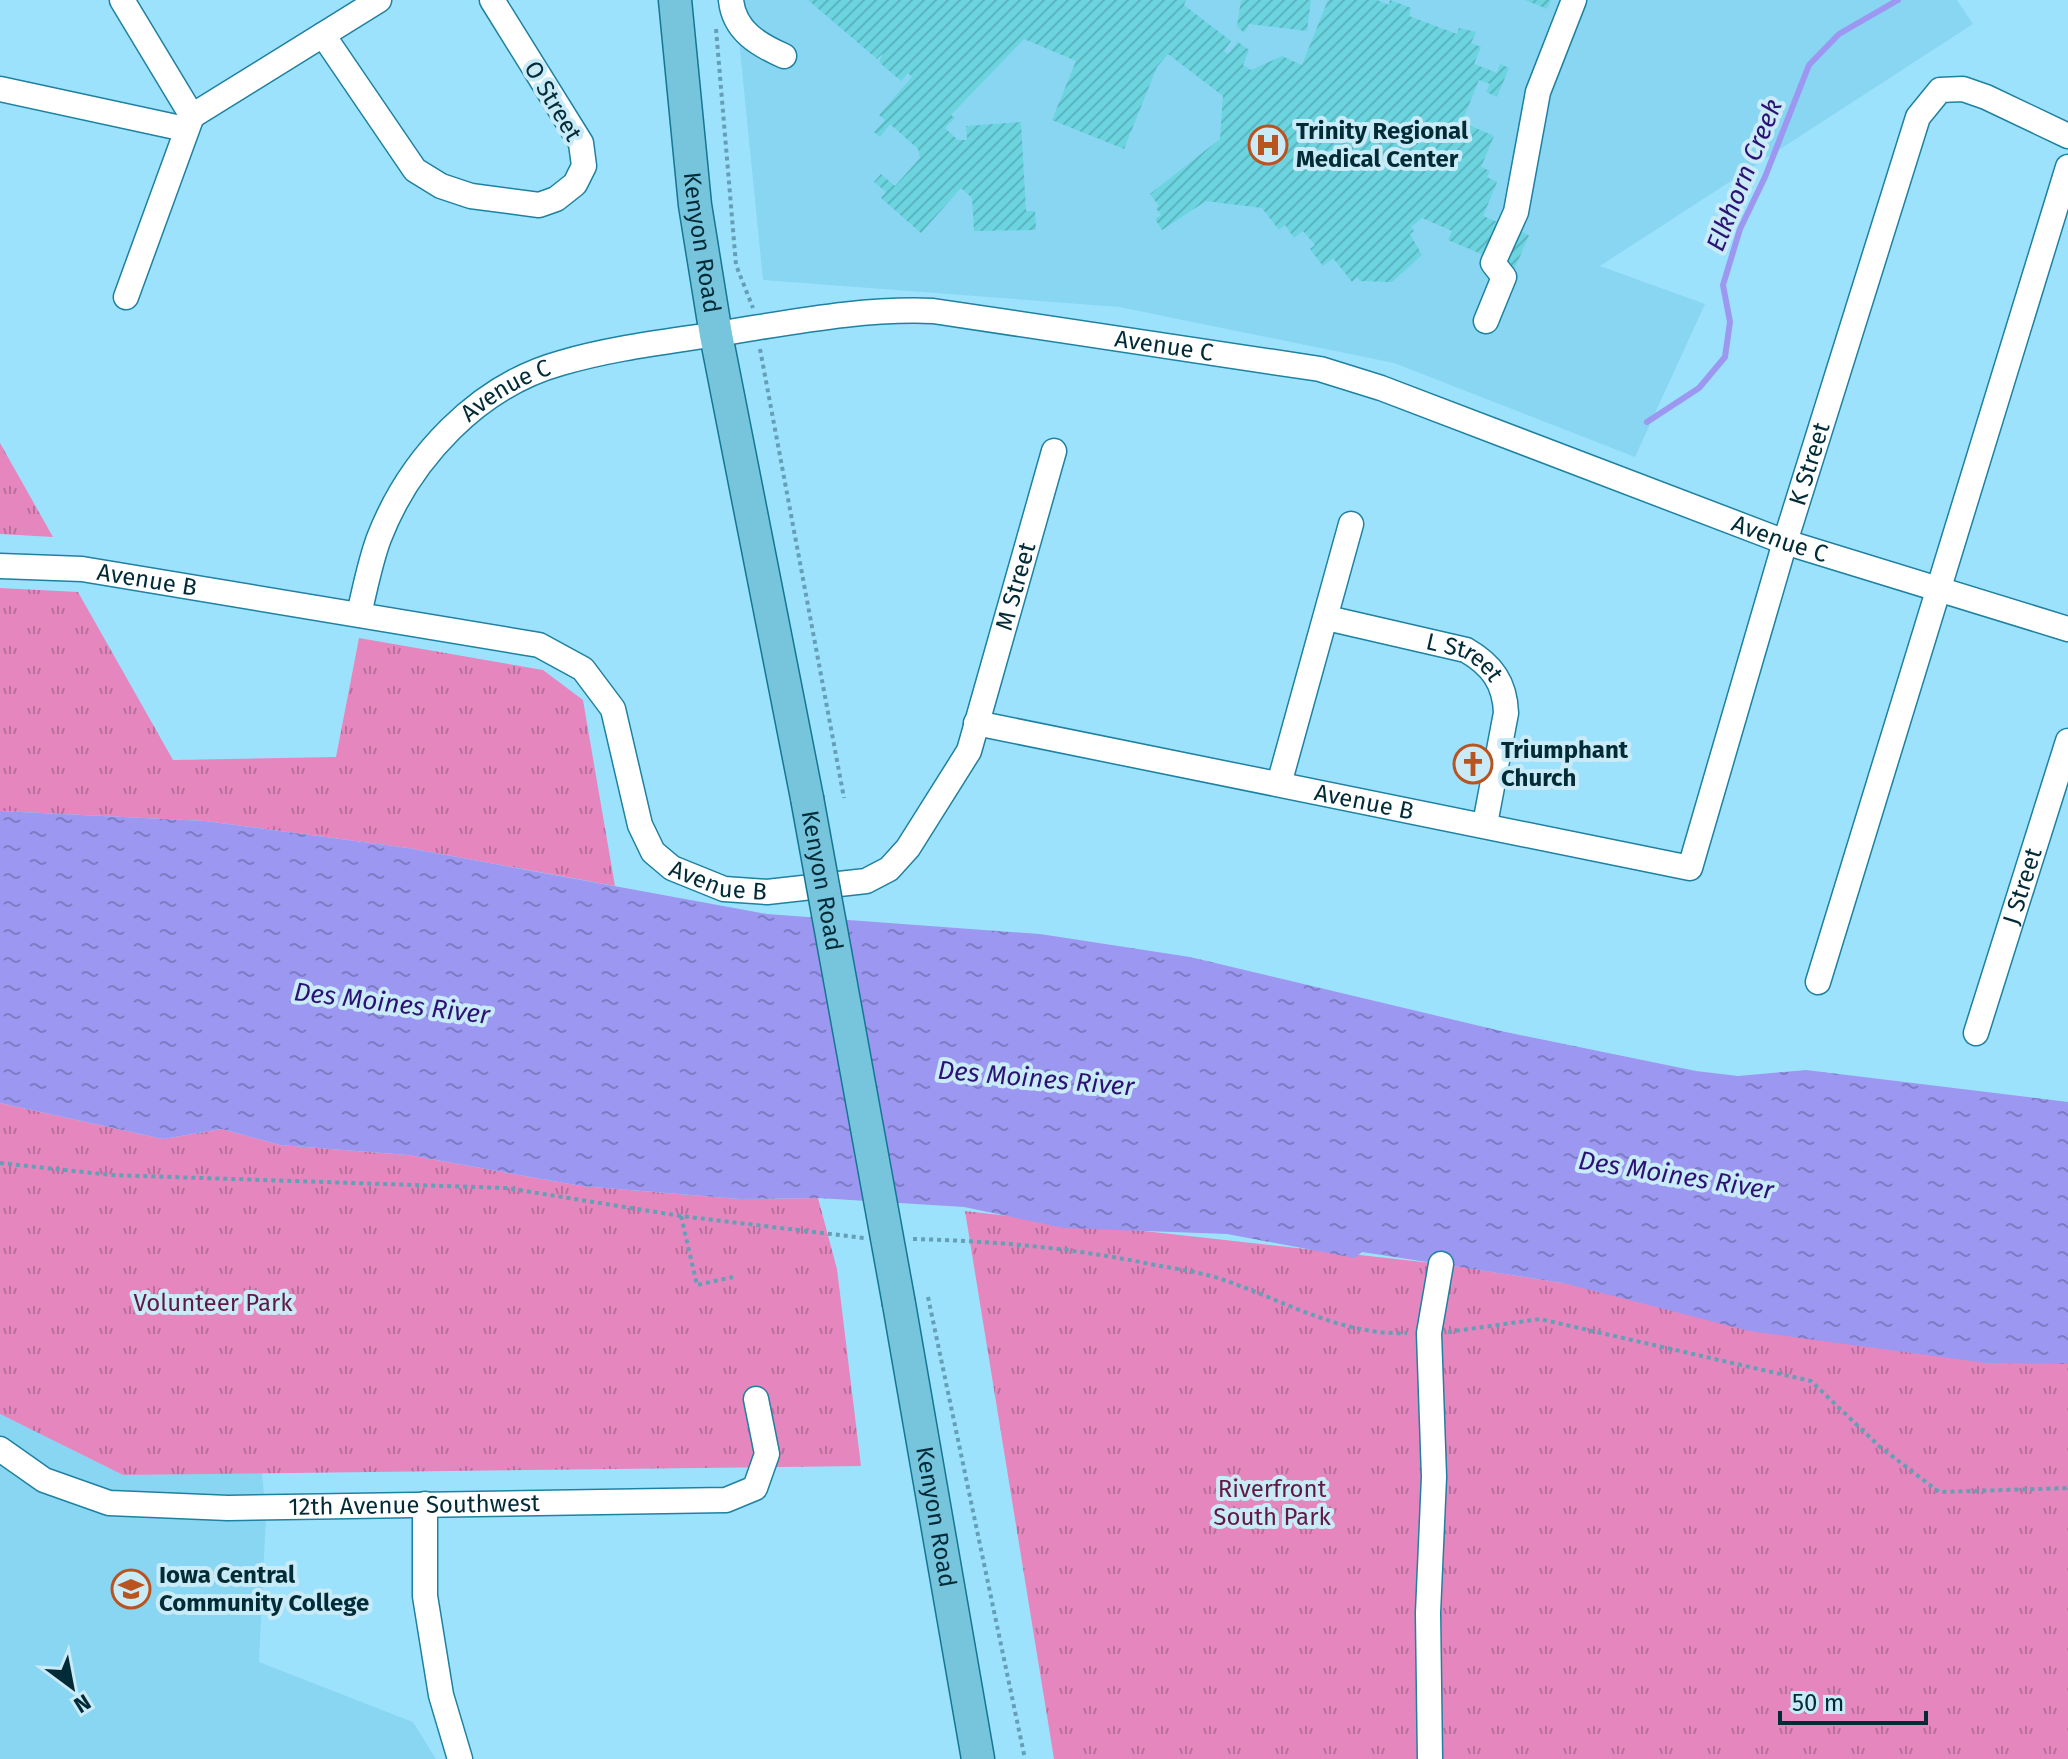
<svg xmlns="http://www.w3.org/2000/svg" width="2068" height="1759" viewBox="0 0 2068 1759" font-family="'Fira Sans',sans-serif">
<defs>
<pattern id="park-tufts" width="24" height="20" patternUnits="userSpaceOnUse" patternTransform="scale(2)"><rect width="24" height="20" fill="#e587be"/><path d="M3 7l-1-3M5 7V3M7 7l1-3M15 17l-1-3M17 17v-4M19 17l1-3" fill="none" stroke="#b76f9b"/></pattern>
<pattern id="water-ripples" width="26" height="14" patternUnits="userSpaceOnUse" patternTransform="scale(2)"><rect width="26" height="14" fill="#9c98f1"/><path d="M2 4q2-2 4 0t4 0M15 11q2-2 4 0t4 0" fill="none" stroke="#7d7cc4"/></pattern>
<pattern id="building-hatch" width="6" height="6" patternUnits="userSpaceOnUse" patternTransform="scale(2)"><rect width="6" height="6" fill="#6bd4df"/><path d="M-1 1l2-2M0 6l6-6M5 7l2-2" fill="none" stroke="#5bb6c0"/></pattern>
</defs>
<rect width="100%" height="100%" fill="#9de2fd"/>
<g fill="#89d6f3">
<path d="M735 0H1957L1973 24 1600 266 1705 304 1635 457 1394 363 1119 307 763 280Z"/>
<path d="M0 1414 123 1475 262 1473 266 1517 259 1662 413 1722 436 1759H0Z"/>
</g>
<g fill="url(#park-tufts)">
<path d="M0 443 53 537 0 534Z"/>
<path d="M0 588 78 592 173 760 336 757 359 638 543 670 583 700 615 886 408 848 205 821 0 811Z"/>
<path d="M0 1103 163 1139 222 1129 280 1145 408 1155 581 1186 740 1199 818 1198 837 1269 861 1466 123 1475 0 1414Z"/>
<path d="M965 1211 1441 1264 1563 1283 2068 1338V1759H1054Z"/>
</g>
<path fill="url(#water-ripples)" d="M0 811 205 821 408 848 767 914 1040 934 1190 957 1501 1031 1696 1071 1738 1076 1806 1070 2068 1102V1364L1986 1363 1749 1331 1563 1283 1362 1252 1355 1258 1227 1234 1064 1228 964 1207 818 1198 740 1199 581 1186 408 1155 280 1145 222 1129 163 1139 0 1103Z"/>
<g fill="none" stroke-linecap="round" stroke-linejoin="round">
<path stroke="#9c98f1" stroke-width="6" d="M1647 422 1699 388 1725 357 1730 322 1723 285 1740 229 1765 177 1809 65 1839 34 1898 0"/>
</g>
<g fill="url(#building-hatch)">
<path d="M808 0H1186L1184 5 1231 41 1224 51 1228 54 1238 42 1249 50 1243 65 1251 70 1282 56 1302 65 1328 0H1377L1389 5 1390 0 1411 8 1409 16 1457 34 1459 28 1476 32 1471 43 1481 47 1474 64 1497 73 1500 64 1509 68 1497 97 1486 92 1490 84 1479 80 1462 122 1494 136 1481 167 1490 171 1487 177 1497 182 1483 216 1529 235 1515 268 1448 240 1452 231 1422 218 1411 227 1414 231 1410 234 1422 255 1392 282 1360 281 1357 277 1352 282 1333 258 1323 266 1310 249 1315 245 1303 231 1294 238 1285 225 1279 230 1262 208 1206 201 1162 230 1155 219 1161 215 1156 208 1159 206 1150 194 1220 139 1223 96 1168 54 1157 67 1124 149 1052 120 1076 61 1024 39 951 115 955 118 945 128 958 140H967L966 126 1021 122 1026 211H1035L1036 230 974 231 972 198 961 188 921 233 881 198 886 192 874 182 881 174 895 186 920 158 918 149 890 124 880 137 874 132 885 120 879 115 912 77 908 73 901 81 879 62 883 53 877 59Z"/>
<path d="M1241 0H1311L1307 31 1249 24 1244 33 1237 26Z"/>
<path d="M1525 0H1551L1547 9Z"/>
</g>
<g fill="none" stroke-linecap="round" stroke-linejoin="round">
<defs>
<g id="minor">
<path d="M122 0 192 116 126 297"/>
<path d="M731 0C734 31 759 45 784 56"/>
<path d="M323 35 415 170 441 186 471 196 539 205 556 199 575 184 584 166 581 143 492 0"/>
<path d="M0 89 185 129"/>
<path d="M192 116 379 0"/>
<path d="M1486 321 1504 277 1493 263 1516 212 1538 92 1574 0"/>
<path id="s1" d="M0 566 82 569 539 645 583 669 613 709 640 825 653 852 672 868 724 889 767 892 866 881 889 869 908 848 969 751 1054 451"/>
<path id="s2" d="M359 614C365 589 370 562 379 538 410 458 478 386 561 363 612 348 665 342 716 334 789 323 860 308 933 311L1320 369 1381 388 1785 542 2068 629"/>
<path id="s3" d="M1327 618 1466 650C1492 665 1505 683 1506 713L1485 824"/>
<path id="s4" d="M976 723 1690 868 1785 542 1918 117 1940 90 1963 89 1986 97 2068 136"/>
<path d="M1279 784 1351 524"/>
<path d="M1818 982 2068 167"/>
<path id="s5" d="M1976 1033 2068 741"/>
<path id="s6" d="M0 1449 44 1480 109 1503 228 1508 726 1500 755 1488 767 1454 756 1399"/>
<path d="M425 1504V1596L441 1695 460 1759"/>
<path d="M1430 1759 1428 1613 1434 1477 1429 1333 1441 1264"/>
</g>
<g id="major">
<path id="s7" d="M675 0 695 205 716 335 807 798"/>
<path id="s8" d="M899 1304 978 1759"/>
</g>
</defs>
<use href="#minor" stroke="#1e81a1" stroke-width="27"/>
<use href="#major" stroke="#147694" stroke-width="35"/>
<g stroke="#649fb5" stroke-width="4" stroke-dasharray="4 4" stroke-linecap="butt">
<path d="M716 29 736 265 753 308"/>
<path d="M760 349 844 798"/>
<path d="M0 1163 111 1175 506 1188 681 1216 864 1238"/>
<path d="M681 1216 697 1285 733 1277"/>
<path d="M913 1239C995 1241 1074 1248 1155 1265 1177 1269 1200 1272 1221 1279 1281 1299 1341 1336 1407 1333"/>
<path d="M928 1297 1025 1759"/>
<path d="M1448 1332 1540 1319 1811 1381 1879 1446 1939 1492 2068 1488"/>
</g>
<use href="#minor" stroke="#fff" stroke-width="24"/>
<use href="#major" stroke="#77c5dd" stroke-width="32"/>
<defs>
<g id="major-bridge">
<path id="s9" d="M807 798 899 1304"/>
</g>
</defs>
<use href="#major-bridge" stroke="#147694" stroke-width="35" stroke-linecap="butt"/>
<use href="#major-bridge" stroke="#77c5dd" stroke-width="32"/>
</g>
<defs>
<symbol id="hospital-ring" viewBox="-11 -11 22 22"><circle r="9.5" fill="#c9eaf7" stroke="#b8541f" stroke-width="1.5"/><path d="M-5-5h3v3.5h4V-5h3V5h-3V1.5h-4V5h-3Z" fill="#b8541f"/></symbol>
<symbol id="church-ring" viewBox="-11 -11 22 22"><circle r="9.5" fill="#c9eaf7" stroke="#b8541f" stroke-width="1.5"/><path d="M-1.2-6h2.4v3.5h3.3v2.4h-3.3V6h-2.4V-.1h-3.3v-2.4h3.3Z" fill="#b8541f"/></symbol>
<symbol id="university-ring" viewBox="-11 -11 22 22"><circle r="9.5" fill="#c9eaf7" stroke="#b8541f" stroke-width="1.5"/><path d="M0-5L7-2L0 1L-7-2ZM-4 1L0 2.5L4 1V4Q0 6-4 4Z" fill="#b8541f"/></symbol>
</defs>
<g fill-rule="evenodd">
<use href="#hospital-ring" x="1246" y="123" width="44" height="44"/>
<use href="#church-ring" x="1451" y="742" width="44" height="44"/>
<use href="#university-ring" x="109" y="1567" width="44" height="44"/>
</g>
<g text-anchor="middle" stroke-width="8" stroke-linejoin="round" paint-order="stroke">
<g font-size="24" fill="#022b38" stroke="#c9eaf7">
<text transform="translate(553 101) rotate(59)" y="8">O Street</text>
<text dy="8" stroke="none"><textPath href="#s7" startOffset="244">Kenyon Road</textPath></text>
<text dy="8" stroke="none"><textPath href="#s2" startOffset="950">Avenue C</textPath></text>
<text dy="8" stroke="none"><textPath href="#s2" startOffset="278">Avenue C</textPath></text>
<text dy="8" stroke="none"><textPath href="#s4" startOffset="1150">K Street</textPath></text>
<text dy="8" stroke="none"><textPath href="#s2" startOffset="1598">Avenue C</textPath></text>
<text dy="8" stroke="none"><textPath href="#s1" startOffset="148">Avenue B</textPath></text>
<text dy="8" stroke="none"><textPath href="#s1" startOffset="1358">M Street</textPath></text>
<text dy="8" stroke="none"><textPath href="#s3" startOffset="144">L Street</textPath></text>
<text dy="8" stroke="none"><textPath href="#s4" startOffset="396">Avenue B</textPath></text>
<text dy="8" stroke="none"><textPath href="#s1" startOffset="868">Avenue B</textPath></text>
<text dy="8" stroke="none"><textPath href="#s9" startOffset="84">Kenyon Road</textPath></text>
<text dy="8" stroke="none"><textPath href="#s5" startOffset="154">J Street</textPath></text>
<text dy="8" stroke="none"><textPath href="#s6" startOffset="428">12th Avenue Southwest</textPath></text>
<text dy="8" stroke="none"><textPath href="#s8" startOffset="216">Kenyon Road</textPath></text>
</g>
<g font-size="24" font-weight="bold" fill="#022b38" stroke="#c9eaf7" text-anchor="start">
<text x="1296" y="139">Trinity Regional<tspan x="1296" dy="28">Medical Center</tspan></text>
<text x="1501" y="758">Triumphant<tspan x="1501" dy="28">Church</tspan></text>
<text x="159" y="1583">Iowa Central<tspan x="159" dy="28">Community College</tspan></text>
</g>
<g font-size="24" fill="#5f1946" stroke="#c9eaf7">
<text x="213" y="1311">Volunteer Park</text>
<text x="1272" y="1497">Riverfront<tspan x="1272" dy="28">South Park</tspan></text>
</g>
<g font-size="26" font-style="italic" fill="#2c1274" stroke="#c9eaf7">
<text transform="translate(1744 175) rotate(-68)" y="9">Elkhorn Creek</text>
<text transform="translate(392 1003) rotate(7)" y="9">Des Moines River</text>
<text transform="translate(1036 1078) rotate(5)" y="9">Des Moines River</text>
<text transform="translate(1676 1175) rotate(9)" y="9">Des Moines River</text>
</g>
</g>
<g transform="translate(72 1687) rotate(148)" stroke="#c9eaf7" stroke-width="6" paint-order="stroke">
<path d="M0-6L14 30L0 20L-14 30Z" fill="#022b38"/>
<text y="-12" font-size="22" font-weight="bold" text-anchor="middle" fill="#022b38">N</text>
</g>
<path d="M1780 1711v12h146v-12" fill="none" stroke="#022b38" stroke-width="4"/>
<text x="1792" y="1711" font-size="24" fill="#022b38" stroke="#c9eaf7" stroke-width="6" paint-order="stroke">50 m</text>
</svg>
